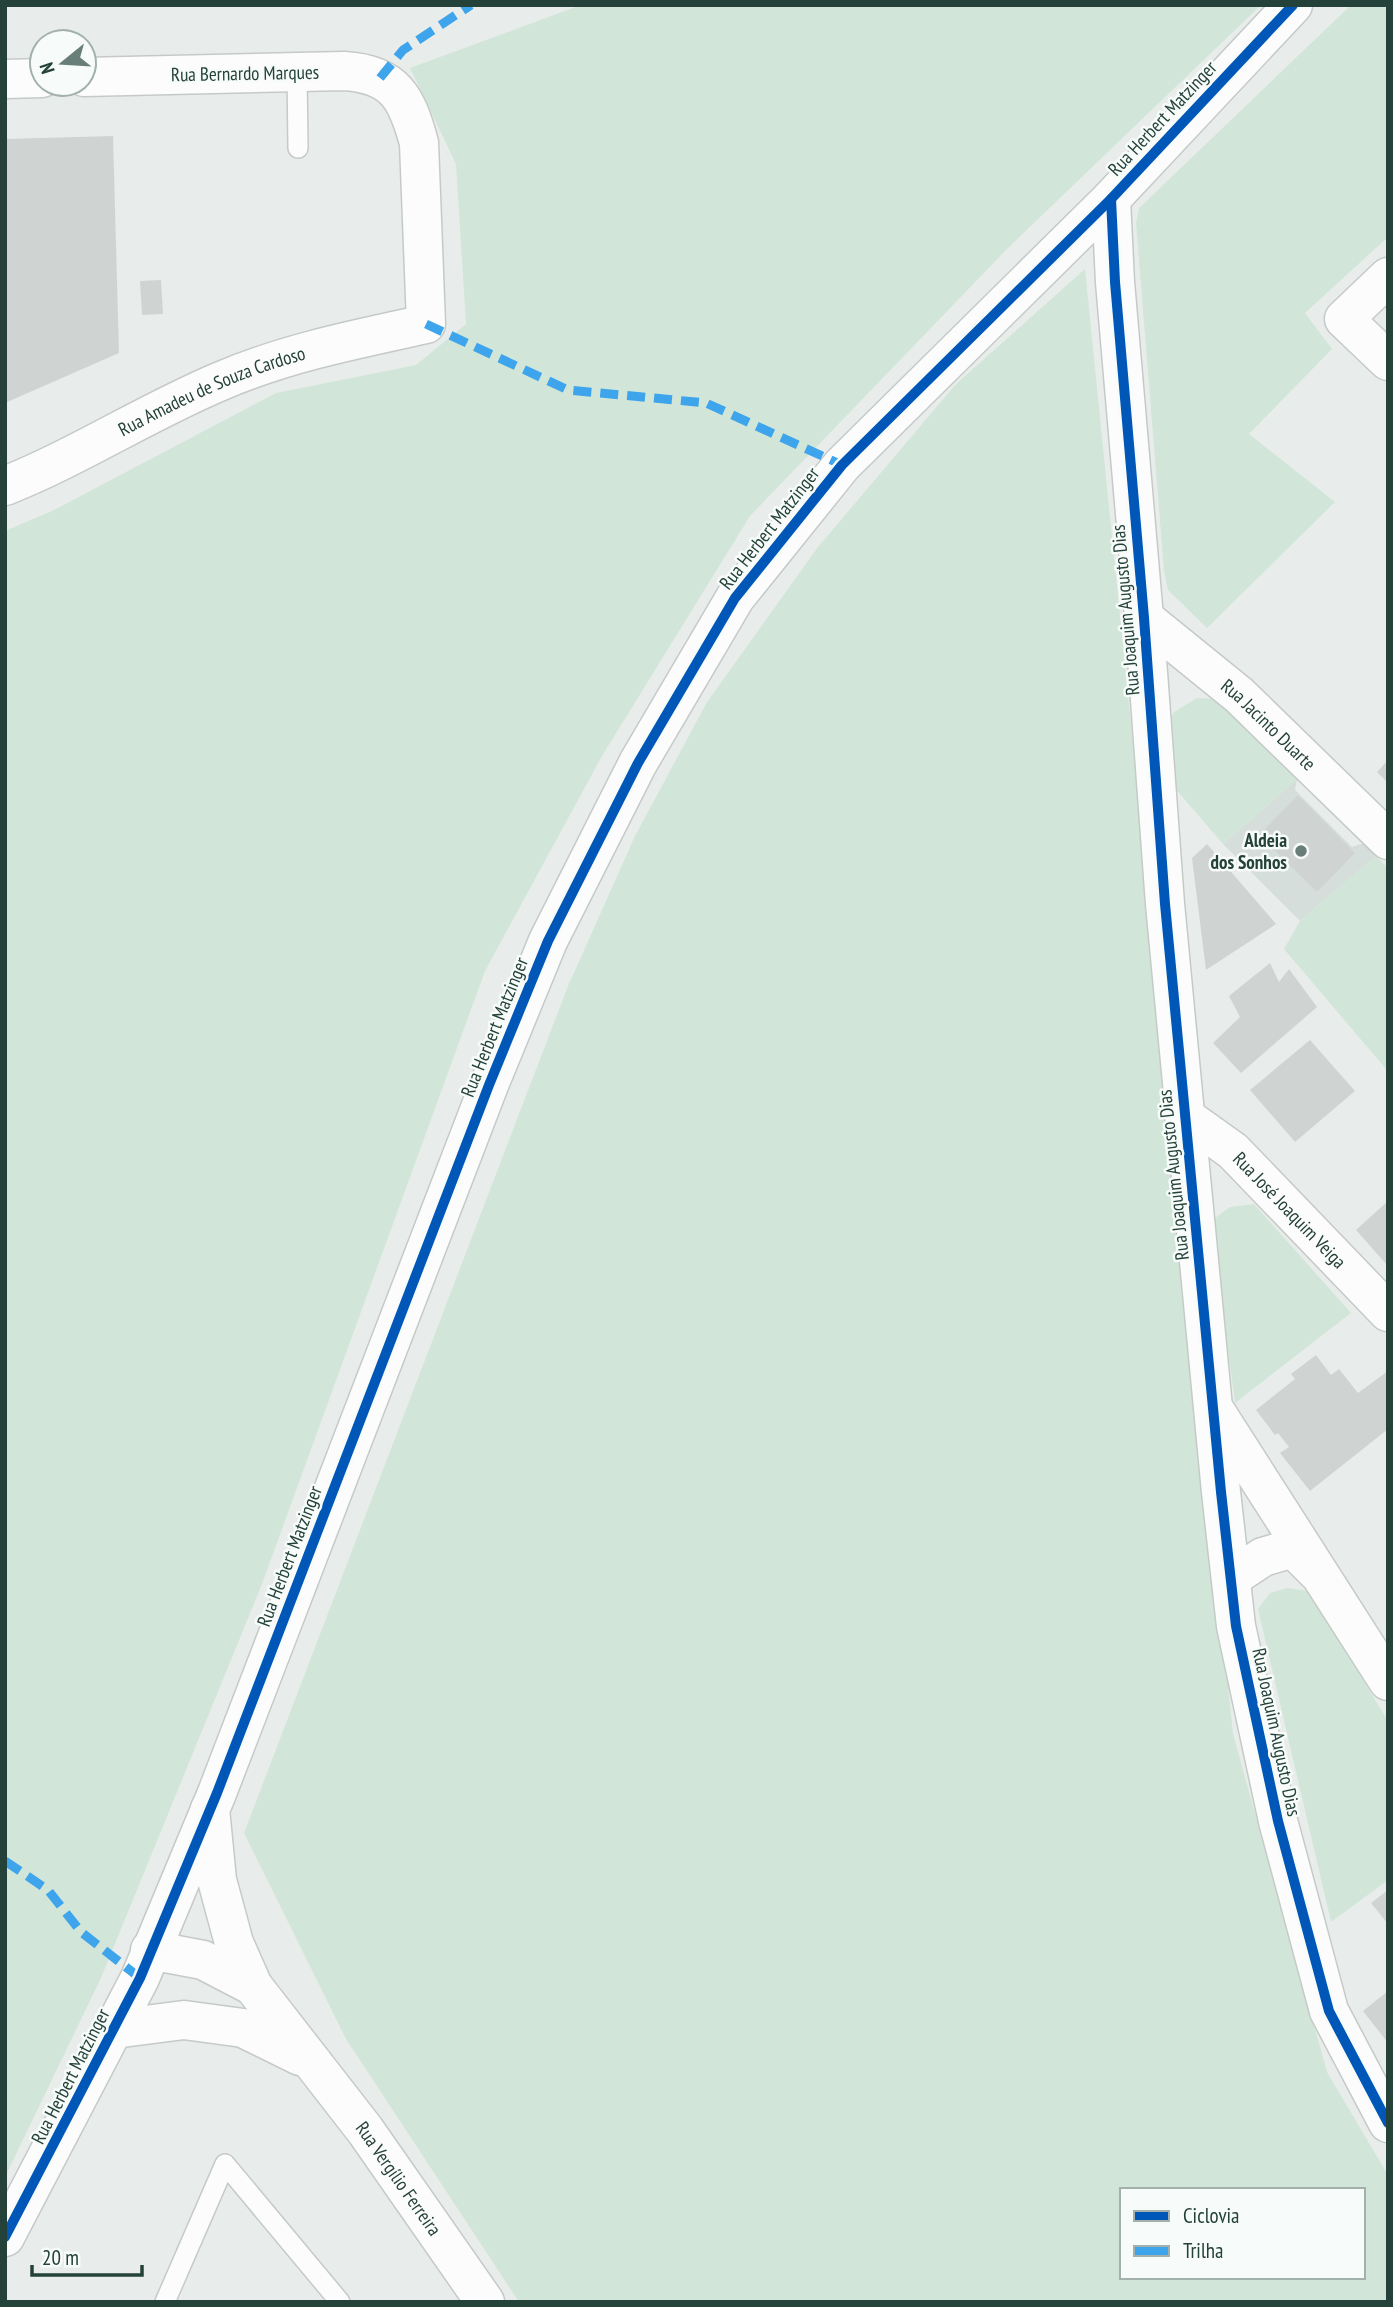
<svg xmlns="http://www.w3.org/2000/svg" width="1393" height="2307" viewBox="0 0 1393 2307" font-family="'PT Sans Narrow',sans-serif">
<rect width="100%" height="100%" fill="#e8edeb"/>
<path fill="#d6dedb" d="M1297 779 1295 790 1352 847 1364 843 1376 856 1300 921 1223 844Z"/>
<g fill="#d1e6d8" fill-rule="evenodd">
<path d="M581 5H1261L1007 249 750 516 602 756 485 971 262 1584 101 1978 5 2177V531L54 510 276 393 416 365 466 324 456 164 410 68Z"/>
<path d="M1351 5H1388V237L1305 313 1332 349 1249 434 1335 502 1207 628 1168 590 1164 571 1136 223 1139 208Z"/>
<path d="M1085 269 1233 1734 1327 2072 1388 2175V2302H519L346 2039 244 1833 568 986 635 836 707 702 818 547 956 384ZM1122 2190H1363V2277H1122Z"/>
<path d="M1197 698 1217 699 1297 779 1223 844 1173 786 1165 728 1174 712Z"/>
<path d="M1376 856 1388 868V1067L1386 1069 1284 949 1300 921Z"/>
<path d="M1254 1204 1351 1313 1235 1403 1211 1221 1230 1207Z"/>
<path d="M1287 1588 1308 1591 1388 1721V1880L1331 1922 1258 1609 1270 1593Z"/>
</g>
<g fill="#cfd4d2">
<path d="M113 136 119 353 5 403V139Z"/>
<path d="M161 280 163 314 142 315 140 281Z"/>
<path d="M1388 760V783L1377 772Z"/>
<path d="M1298 795 1355 853 1317 892 1259 835Z"/>
<path d="M1207 844 1276 924 1206 970 1192 858Z"/>
<path d="M1270 963 1279 982 1289 969 1317 1007 1241 1073 1213 1043 1240 1017 1229 996Z"/>
<path d="M1310 1040 1355 1091 1295 1142 1250 1090Z"/>
<path d="M1388 1201V1266L1356 1230Z"/>
<path d="M1316 1355 1331 1375 1339 1369 1358 1393 1388 1371V1429L1310 1491 1280 1453 1289 1447 1278 1433 1275 1435 1256 1410 1295 1379 1291 1374Z"/>
<path d="M1388 1890V1924L1371 1903Z"/>
<path d="M1388 1991V2043L1363 2011Z"/>
</g>
<g fill="none" stroke-linecap="round" stroke-linejoin="round">
<defs>
<g id="service">
<path d="M297 72 298 148"/>
<path d="M165 2302 225 2164 340 2302"/>
</g>
<g id="minor">
<path d="M5 79 42 78"/>
<path d="M1111 199 1115 282 1144 618 1165 904 1221 1492 1236 1626 1278 1821 1329 2011 1388 2123"/>
<path d="M1388 277 1344 319 1388 361"/>
<path id="s1" d="M5 486C80 456 147 412 221 381 286 353 357 339 426 324L419 143C407 98 395 74 344 71L84 77"/>
<path id="s2" d="M1144 618 1239 695 1388 840"/>
<path id="s3" d="M1184 1116 1233 1151 1388 1312"/>
<path d="M1216 1412 1388 1681"/>
<path d="M1231 1578 1263 1557 1293 1548 1317 1572"/>
<path id="s4" d="M210 1809 217 1880 234 1943 253 1986 365 2130 485 2302"/>
<path d="M150 1950 203 1960 253 1986"/>
<path d="M114 2029 184 2020 243 2028 300 2056"/>
</g>
<path id="tertiary" d="M5 2237 140 1978 217 1793 489 1085 548 941 638 763 735 598 842 465 1111 199 1293 5"/>
</defs>
<use href="#service" stroke="#c5cac8" stroke-width="22"/>
<use href="#minor" stroke="#c5cac8" stroke-width="41"/>
<use href="#tertiary" stroke="#c5cac8" stroke-width="41"/>
<path stroke="#c3ccca" stroke-width="4.5" stroke-dasharray="3.5 5" stroke-linecap="butt" d="M5 2301 7 2302"/>
<use href="#service" stroke="#fcfcfc" stroke-width="19"/>
<use href="#minor" stroke="#fcfcfc" stroke-width="38"/>
<use href="#tertiary" stroke="#fcfcfc" stroke-width="38"/>
<g stroke="#3ea4ec" stroke-width="9" stroke-dasharray="18 9" stroke-linecap="butt">
<path d="M380 78 403 50 471 5"/>
<path d="M426 324 568 390 706 403 842 465"/>
<path d="M5 1861 48 1890 81 1932 140 1978"/>
</g>
<defs>
<g id="cycleway">
<path d="M1111 199 1115 282 1144 618 1165 904 1221 1492 1236 1626 1278 1821 1329 2011 1388 2123"/>
<path d="M5 2237 140 1978 217 1793 489 1085 548 941 638 763 735 598 842 465 1111 199 1293 5"/>
</g>
</defs>
<use href="#cycleway" stroke="#f7fbf9" stroke-width="15"/>
<use href="#cycleway" stroke="#0057b8" stroke-width="10"/>
</g>
<circle fill="#697e78" stroke="#f7fbf9" stroke-width="2.5" cx="1301" cy="851" r="7"/>
<g text-anchor="middle" stroke-width="5" stroke-linejoin="round" paint-order="stroke">
<g font-size="19" fill="#24423a" stroke="#f7fbf9">
<text transform="translate(245 73) rotate(-1)" y="7">Rua Bernardo Marques</text>
<text transform="translate(1162 118) rotate(-47)" y="7">Rua Herbert Matzinger</text>
<text dy="7" stroke="none"><textPath href="#s1" startOffset="228">Rua Amadeu de Souza Cardoso</textPath></text>
<text transform="translate(769 528) rotate(-52)" y="7">Rua Herbert Matzinger</text>
<text transform="translate(1125 610) rotate(-95)" y="7">Rua Joaquim Augusto Dias</text>
<text dy="7" stroke="none"><textPath href="#s2" startOffset="164">Rua Jacinto Duarte</textPath></text>
<text transform="translate(494 1027) rotate(-68)" y="7">Rua Herbert Matzinger</text>
<text transform="translate(1173 1175) rotate(-96)" y="7">Rua Joaquim Augusto Dias</text>
<text dy="7" stroke="none"><textPath href="#s3" startOffset="142">Rua José Joaquim Veiga</textPath></text>
<text transform="translate(289 1556) rotate(-69)" y="7">Rua Herbert Matzinger</text>
<text transform="translate(1277 1732) rotate(78)" y="7">Rua Joaquim Augusto Dias</text>
<text transform="translate(70 2076) rotate(-63)" y="7">Rua Herbert Matzinger</text>
<text dy="7" stroke="none"><textPath href="#s4" startOffset="425">Rua Vergílio Ferreira</textPath></text>
</g>
<g font-size="19" font-weight="bold" fill="#24423a" stroke="#f7fbf9" text-anchor="end">
<text x="1287" y="847">Aldeia<tspan x="1287" dy="22">dos Sonhos</tspan></text>
</g>
</g>
<rect width="1393" height="2307" fill="none" stroke="#24423a" stroke-width="14"/>
<rect x="1120" y="2188" width="245" height="91" fill="#f7fbf9" stroke="#a3b1ad" stroke-width="2"/>
<rect x="1134" y="2211" width="35" height="10" fill="#0057b8" stroke="#a3b1ad" stroke-width="2"/>
<text x="1183" y="2223" font-size="21" fill="#24423a">Ciclovia</text>
<rect x="1134" y="2246" width="35" height="10" fill="#3ea4ec" stroke="#a3b1ad" stroke-width="2"/>
<text x="1183" y="2258" font-size="21" fill="#24423a">Trilha</text>
<g transform="translate(63 63) rotate(252)"><circle r="33" fill="#f7fbf9" stroke="#a3b1ad" stroke-width="2"/>
<path d="M0-5L12 26L0 18L-12 26Z" fill="#697e78"/>
<text y="-10" font-size="19" font-weight="bold" text-anchor="middle" fill="#24423a">N</text>
</g>
<path d="M32 2265v10h110v-10" fill="none" stroke="#24423a" stroke-width="3.5"/>
<text x="42" y="2265" font-size="21" fill="#24423a" stroke="#f7fbf9" stroke-width="5" paint-order="stroke">20 m</text>
</svg>
